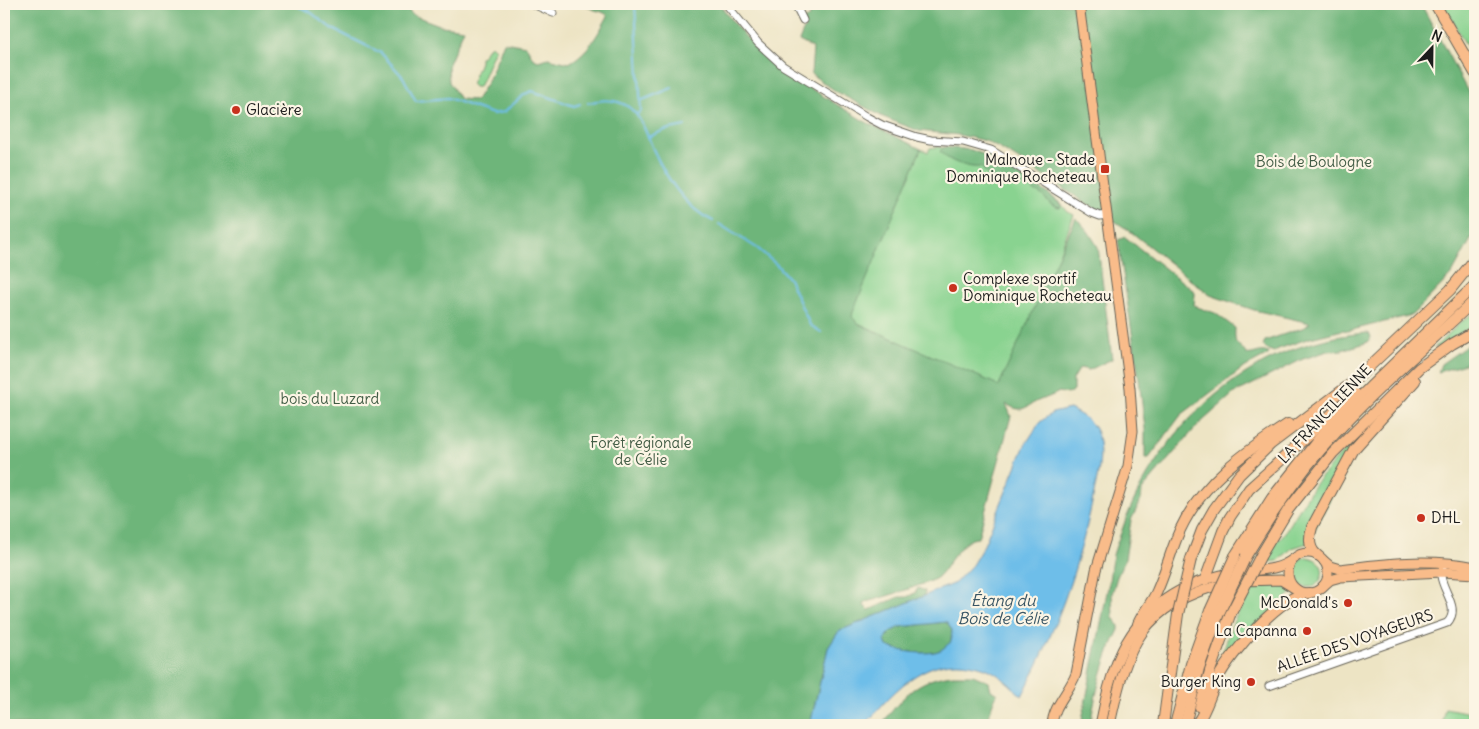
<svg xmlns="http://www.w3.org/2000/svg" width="1479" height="729" viewBox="0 0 1479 729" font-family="Delius,sans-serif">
<rect width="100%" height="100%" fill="#fcf5e5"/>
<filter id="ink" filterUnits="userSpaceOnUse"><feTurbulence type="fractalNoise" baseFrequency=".02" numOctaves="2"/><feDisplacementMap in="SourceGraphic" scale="10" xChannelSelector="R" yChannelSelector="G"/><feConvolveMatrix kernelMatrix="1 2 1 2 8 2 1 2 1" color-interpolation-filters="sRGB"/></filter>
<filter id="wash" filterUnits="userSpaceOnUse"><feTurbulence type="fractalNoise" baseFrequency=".0096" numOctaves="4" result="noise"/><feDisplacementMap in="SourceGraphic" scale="20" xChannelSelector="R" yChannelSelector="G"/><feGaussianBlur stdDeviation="1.12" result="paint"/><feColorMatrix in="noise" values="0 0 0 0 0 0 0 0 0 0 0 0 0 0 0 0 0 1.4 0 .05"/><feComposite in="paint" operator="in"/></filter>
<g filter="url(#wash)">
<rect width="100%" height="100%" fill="#ede4c4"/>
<g fill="#89d390" stroke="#527856">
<path d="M1443 4H1475V61Z"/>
<path d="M491 45 495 49 479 87H474L471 84 480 62V57L483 56 487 49Z"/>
<path d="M937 147 971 150 993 158 1050 195 1060 203 1068 212 1074 215 1058 257 999 387 849 319 921 149 928 152 930 148Z"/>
<path d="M1475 312V324L1439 347 1434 348 1461 322Z"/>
<path d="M1366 428 1308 543 1292 548 1278 561 1264 562 1276 540 1280 539 1288 528 1315 484 1346 448Z"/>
<path d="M1306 557C1320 558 1327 570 1319 582 1310 590 1301 588 1294 579L1297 577 1296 568 1294 567C1296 561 1300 559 1306 557Z"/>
<path d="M1280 583 1293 592 1268 614 1216 671 1233 623 1252 584Z"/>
<path d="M1445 708 1475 714V725H1441Z"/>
</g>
<g fill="#6eb57a" stroke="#45684b">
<path d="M4 4H401L413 15 442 26 464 29 448 66 449 82 460 99 476 100 488 81 504 42 526 46 533 58 538 61 548 58 569 63C588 53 598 34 608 16 602 9 591 12 585 4H719L735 25 772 65 864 121 921 149 853 312 852 317 859 324 996 384 998 387 1076 218 1088 231 1098 247 1112 359 1089 370 1080 368 1073 379V391L1067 394 1059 392C1052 396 1046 398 1040 400 1024 407 1023 414 1006 404L1011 416 978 538C961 538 949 566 938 577 933 582 876 600 865 602L864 606 869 610 899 597H907L915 593 918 588 925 591 924 596 839 631 828 648 810 725H4Z"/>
<path d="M815 4H1421L1475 105V232L1452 274 1412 315 1348 331 1343 330 1310 338 1278 349 1274 352 1266 349 1263 345 1265 341 1305 327 1310 323 1254 310 1210 295 1130 231 1011 155 986 141 959 135 919 131 883 117 837 92 811 74 813 48 799 41 805 27 803 20 809 17Z"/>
<path d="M944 147 971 150 993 158 1050 195 1062 206 1060 208C1050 206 1049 202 1043 196 1038 192 1033 192 1030 186L1025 184 1021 187 1010 182 994 179 988 175 981 167C970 169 946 161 940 151Z"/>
<path d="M1125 237 1194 291 1195 294 1194 306 1215 313 1235 328C1234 350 1238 340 1246 354 1253 356 1260 349 1268 353V355L1242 369 1181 415 1149 458H1145V429L1139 379 1118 240Z"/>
<path d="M1367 333 1370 334 1371 338 1366 343 1342 350 1328 351 1303 359 1233 394 1197 426 1142 490 1141 500 1131 520 1125 559 1117 577 1112 594 1113 617 1119 626V630C1103 660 1096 692 1090 725H1081C1090 681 1098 636 1107 592 1110 580 1110 567 1113 555 1115 548 1118 540 1121 533 1156 427 1252 341 1367 333Z"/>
<path d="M1475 340V361L1438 372 1441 364Z"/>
<path d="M946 622 952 630 951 642C948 645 944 648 941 650 927 656 901 652 887 646L885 641 890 632 900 627Z"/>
<path d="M953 675H973L989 682 991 690 997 694C991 705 990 717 983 725H881C903 697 915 679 953 675Z"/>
</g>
<path fill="#6ebee9" stroke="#456d82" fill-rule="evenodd" d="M1070 409C1083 416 1095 422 1098 437 1103 458 1097 478 1093 498 1079 567 1055 633 1022 696 1011 686 999 673 985 668 930 649 897 687 865 725H810L828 648 839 631 955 583 972 565 984 545 1025 445 1040 422 1052 413ZM946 622 952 630 951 642C948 644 944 648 941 650 928 656 901 652 887 646L885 641 890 632 900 627Z"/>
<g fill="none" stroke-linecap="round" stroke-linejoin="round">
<g stroke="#6ebee9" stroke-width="2">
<path d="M292 4 309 11 331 28 381 53 403 77 416 101 448 98 493 114 504 112 525 94 532 91 574 106 580 104"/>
<path d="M635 4 641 111 637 114"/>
<path d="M640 101 672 88"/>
<path d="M588 103C603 98 623 99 634 112 643 121 648 137 653 149 665 176 686 209 713 221"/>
<path d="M648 137 665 130 685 126"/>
<path d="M719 224 757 248 777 265 789 279 810 325 821 332"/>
</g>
</g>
</g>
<g filter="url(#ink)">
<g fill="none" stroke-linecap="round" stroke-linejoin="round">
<defs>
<g id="minor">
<path d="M533 4 553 13"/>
<path d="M726 4 758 43 783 66 867 117 882 125 917 137 931 140 963 142 991 150 1092 213 1100 216 1107 215"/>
<path d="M795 4 803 20"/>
<path d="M1269 686 1447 623C1461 609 1443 592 1441 576 1441 576 1443 569 1443 568"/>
</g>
<g id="major">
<circle cx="1308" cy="573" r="20"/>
<path d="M1324 561 1330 566 1340 569C1384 563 1432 558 1475 567"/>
<path d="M1242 581 1281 580 1294 588"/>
<path d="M1322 587 1330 580 1341 577 1442 572 1475 574"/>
<path d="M1052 725C1053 706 1069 692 1076 674L1096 570 1128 466 1133 431 1130 388 1079 4"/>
<path d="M1100 725C1104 707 1107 688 1114 670 1133 614 1174 584 1231 573 1252 569 1276 573 1293 559"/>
<path d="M1110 725C1127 645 1141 605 1227 583"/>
</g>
<g id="highway">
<path d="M1435 4 1475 73"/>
<path d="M1261 555 1288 510 1333 453 1419 368 1452 344 1475 331"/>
<path d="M1317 555C1308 548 1309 537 1312 527L1354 449 1415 381"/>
<path d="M1235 556 1272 498 1318 440 1372 385 1475 285"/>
<path d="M1246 556C1265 524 1285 494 1308 465 1357 404 1419 353 1475 300"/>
<path d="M1191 559 1202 530 1214 509 1239 475 1271 444 1352 383 1450 290 1475 259"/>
<path d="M1205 580 1223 531 1230 517 1249 489 1355 393"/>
<path d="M1138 624C1143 612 1152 603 1157 591 1166 571 1171 550 1180 530 1203 481 1245 452 1288 424"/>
<path d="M1200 707 1210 671 1230 615"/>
<path d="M1197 723C1207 710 1210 693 1218 678 1231 653 1281 594 1309 593"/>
<path d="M1163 725 1178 614"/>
<path d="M1175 725 1191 664 1210 611"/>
<path d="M1185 725 1199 668 1219 613"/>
</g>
</defs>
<use href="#minor" stroke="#656257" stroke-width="9"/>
<use href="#major" stroke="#656257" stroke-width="11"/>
<use href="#highway" stroke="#656257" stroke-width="12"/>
<use href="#minor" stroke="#fff" stroke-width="7"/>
<use href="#major" stroke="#f9bc8a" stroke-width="9"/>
<use href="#highway" stroke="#f9bc8a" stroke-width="10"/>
<defs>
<g id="highway-bridge">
<path d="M1210 611 1235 556"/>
<path d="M1219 613 1246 556"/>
<path d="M1178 614 1191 559"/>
<path d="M1230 615 1261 555"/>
</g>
</defs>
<use href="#highway-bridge" stroke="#656257" stroke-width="12" stroke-linecap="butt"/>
<use href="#highway-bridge" stroke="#f9bc8a" stroke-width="10"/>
</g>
</g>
<g fill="#c8321e" stroke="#fcf5e5" stroke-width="2">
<circle cx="236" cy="110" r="5"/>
<rect x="1100" y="164" width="10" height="10" rx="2.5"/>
<circle cx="953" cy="288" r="5"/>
<circle cx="1421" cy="518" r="5"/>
<circle cx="1348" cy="603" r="5"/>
<circle cx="1307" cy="631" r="5"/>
<circle cx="1251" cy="682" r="5"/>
</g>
<g text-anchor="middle" stroke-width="4.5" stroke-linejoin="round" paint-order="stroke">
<g font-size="15" fill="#1c1c1c" stroke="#fcf5e5" text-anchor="end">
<text x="246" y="115" text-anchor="start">Glacière</text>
<text x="1095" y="165">Malnoue - Stade<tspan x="1095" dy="17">Dominique Rocheteau</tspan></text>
<text x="963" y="284" text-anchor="start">Complexe sportif<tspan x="963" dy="17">Dominique Rocheteau</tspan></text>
<text x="1431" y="523" text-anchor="start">DHL</text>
<text x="1338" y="608">McDonald's</text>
<text x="1297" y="636">La Capanna</text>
<text x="1241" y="687">Burger King</text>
</g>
<g font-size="15" fill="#425c45" stroke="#fcf5e5">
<text x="1314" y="167">Bois de Boulogne</text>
<text x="330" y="404">bois du Luzard</text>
<text x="641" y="448">Forêt régionale<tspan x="641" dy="17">de Célie</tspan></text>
</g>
<g font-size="15" fill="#1c1c1c" stroke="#fcf5e5">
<text transform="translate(1325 414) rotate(-47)" y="5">LA FRANCILIENNE</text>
<text transform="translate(1355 641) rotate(-19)" y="5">ALLÉE DES VOYAGEURS</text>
</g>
<g font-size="16" font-style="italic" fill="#395564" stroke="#fcf5e5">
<text x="1003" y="606">Étang du<tspan x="1003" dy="18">Bois de Célie</tspan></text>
</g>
</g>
<rect width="1479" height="729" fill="none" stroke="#fcf5e5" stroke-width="20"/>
<g transform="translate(1432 48) rotate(22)" stroke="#fcf5e5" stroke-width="4" paint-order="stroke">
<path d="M0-4L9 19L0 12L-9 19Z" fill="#1c1c1c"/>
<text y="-8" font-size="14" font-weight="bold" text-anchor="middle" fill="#1c1c1c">N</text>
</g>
</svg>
